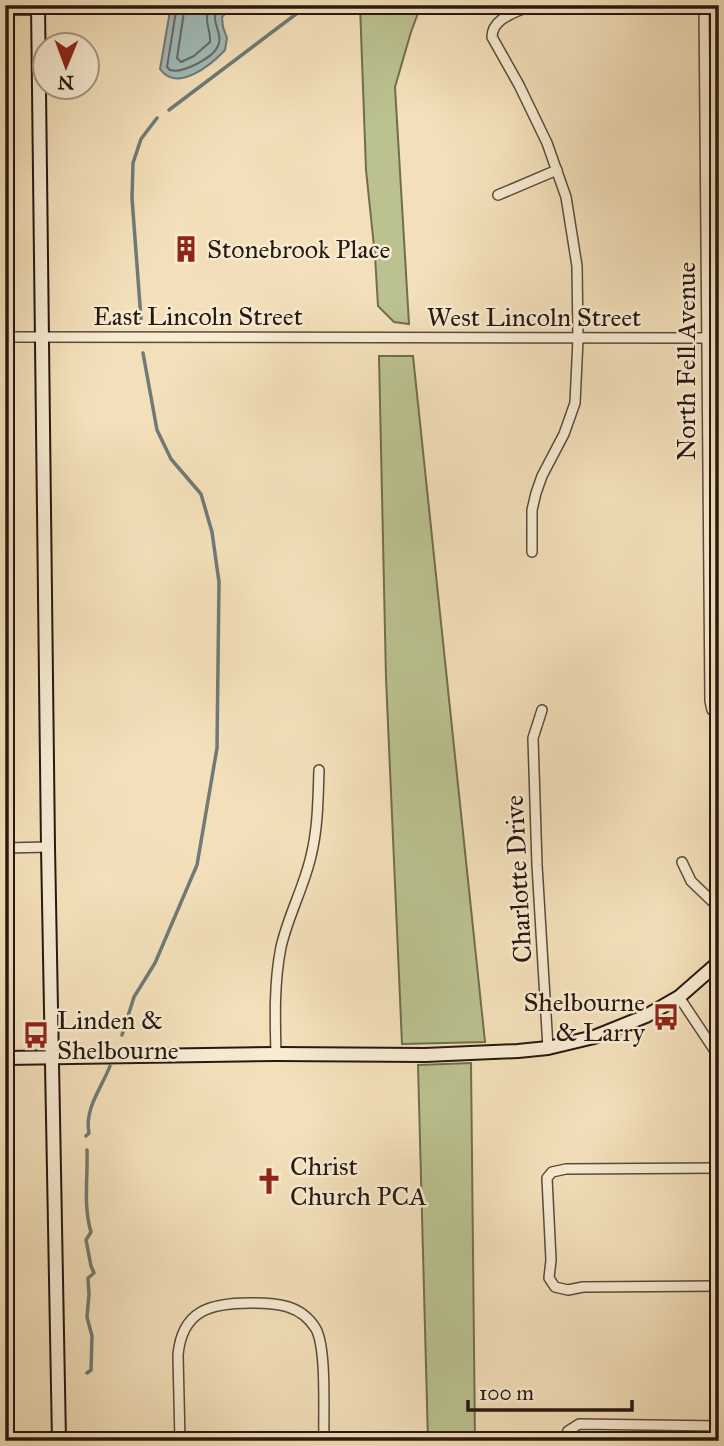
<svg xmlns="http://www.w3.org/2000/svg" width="724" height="1446" viewBox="0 0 724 1446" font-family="'IM FELL Great Primer',serif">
<rect width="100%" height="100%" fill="#f3e0ba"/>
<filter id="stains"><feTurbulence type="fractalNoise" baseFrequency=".00286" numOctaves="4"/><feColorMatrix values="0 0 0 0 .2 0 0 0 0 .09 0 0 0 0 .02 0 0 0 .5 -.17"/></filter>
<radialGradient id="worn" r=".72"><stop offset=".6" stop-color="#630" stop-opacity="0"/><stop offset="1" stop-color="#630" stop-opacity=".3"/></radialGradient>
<g fill="#bbc290" stroke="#726d50" stroke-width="2">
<path d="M360 5H421L411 32 395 87 409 324 394 322 378 306 375 256 366 170Z"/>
<path d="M379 356H413L485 1042 402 1044 386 678Z"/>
<path d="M471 1063 475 1441H428L418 1065Z"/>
</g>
<path fill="#a0bbba" stroke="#707a76" stroke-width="2" d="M171 5H234L222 17 223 27 227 38 225 50C211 65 177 93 160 69Z"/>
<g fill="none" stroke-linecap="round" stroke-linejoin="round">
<g stroke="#646a65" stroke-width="2">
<path d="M177 5 167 67 170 70C182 74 213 58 218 46 225 31 203 16 225 5"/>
<path d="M185 5 177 58 181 62 194 56 210 42C211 28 202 21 211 5"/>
</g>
<g stroke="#707a76" stroke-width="3.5">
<path d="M169 110 308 5"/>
<path d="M141 319 132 198 133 163 141 139 157 118"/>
<path d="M122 1035 134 997 155 963 197 865 217 748 219 582 212 532 201 494 171 459 157 430 143 353"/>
<path d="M86 1136 89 1133C84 1109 102 1087 110 1066"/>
<path d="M87 1373 91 1370 92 1336 87 1317 89 1294 88 1278 94 1273 91 1266 86 1240 91 1232C83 1205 88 1178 87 1150"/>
</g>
<defs>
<g id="street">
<path d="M532 5C517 12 492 18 492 37L519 85 547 143 566 197 577 266 578 339 575 403 564 434 542 476 536 493 532 510V552"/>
<path d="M704 5 710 701 712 710 719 716"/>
<path d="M5 10H38"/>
<path d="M498 195 557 170"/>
<path d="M5 337 719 338"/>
<path d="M542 710 533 738 537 865 548 1048"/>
<path d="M5 848 48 847"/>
<path d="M682 862 691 881 719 908"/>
<path d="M679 997 719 1057"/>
<path d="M276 1054C275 1018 274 982 281 947 288 916 304 887 311 856 318 828 318 799 319 770"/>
<path d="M719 1168 566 1169 552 1172 547 1178 551 1260 549 1278 555 1287 568 1290 583 1287 719 1286"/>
<path d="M180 1441 178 1355C182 1310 211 1303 250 1303 276 1303 301 1304 316 1329 327 1350 323 1415 324 1441"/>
<path d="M564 1441 568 1431 579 1424 719 1426"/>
</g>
<g id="secondary">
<path d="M38 5 48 847 59 1441"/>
<path d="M5 1058 276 1054 425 1055 518 1051 548 1048 594 1037 646 1016 679 997 719 962"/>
</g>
</defs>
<use href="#street" stroke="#5b4a3a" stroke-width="12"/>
<use href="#secondary" stroke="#281810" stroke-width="16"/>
<use href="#street" stroke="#f7ebd2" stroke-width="9"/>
<use href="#secondary" stroke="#f7ebd2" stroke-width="12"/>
</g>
<defs>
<symbol id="building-bare" viewBox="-9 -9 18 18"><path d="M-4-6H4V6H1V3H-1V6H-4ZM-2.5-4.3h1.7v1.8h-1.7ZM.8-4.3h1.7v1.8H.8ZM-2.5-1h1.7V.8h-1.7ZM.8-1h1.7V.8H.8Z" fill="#8f2418" stroke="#f7ebd2" stroke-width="2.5" paint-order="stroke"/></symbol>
<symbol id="bus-bare" viewBox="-9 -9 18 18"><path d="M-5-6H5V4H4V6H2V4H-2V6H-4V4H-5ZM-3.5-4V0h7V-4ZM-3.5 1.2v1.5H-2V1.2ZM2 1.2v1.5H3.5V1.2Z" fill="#8f2418" stroke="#f7ebd2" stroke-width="2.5" paint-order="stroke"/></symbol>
<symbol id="church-bare" viewBox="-9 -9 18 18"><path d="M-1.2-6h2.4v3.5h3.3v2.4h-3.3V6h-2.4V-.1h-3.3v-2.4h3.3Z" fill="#8f2418" stroke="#f7ebd2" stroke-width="2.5" paint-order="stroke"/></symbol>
</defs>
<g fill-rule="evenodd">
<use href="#building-bare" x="167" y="230" width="38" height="38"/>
<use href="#bus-bare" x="647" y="998" width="38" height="38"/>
<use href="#bus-bare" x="17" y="1016" width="38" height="38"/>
<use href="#church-bare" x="250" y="1162" width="38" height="38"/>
</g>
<g text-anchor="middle" stroke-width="5" stroke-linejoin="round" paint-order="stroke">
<g font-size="26" fill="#281810" stroke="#f7ebd2" text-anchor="start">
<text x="207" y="258">Stonebrook Place</text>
<text x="645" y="1011" text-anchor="end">Shelbourne<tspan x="645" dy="30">&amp; Larry</tspan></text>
<text x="57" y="1029">Linden &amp;<tspan x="57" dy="30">Shelbourne</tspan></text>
<text x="290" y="1175">Christ<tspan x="290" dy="30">Church PCA</tspan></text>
</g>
<g font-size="26" fill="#281810" stroke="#f7ebd2">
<text x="198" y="325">East Lincoln Street</text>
<text x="534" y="326">West Lincoln Street</text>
<text transform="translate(686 361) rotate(-90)" y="9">North Fell Avenue</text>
<text transform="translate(518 879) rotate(-93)" y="9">Charlotte Drive</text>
</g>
</g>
<rect width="724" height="1446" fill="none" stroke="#f3e0ba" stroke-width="28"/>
<rect x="7" y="7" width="710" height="1432" fill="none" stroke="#281810" stroke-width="3.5"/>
<rect x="14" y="14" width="696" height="1418" fill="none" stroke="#281810" stroke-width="2"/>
<g transform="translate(66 66) rotate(181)"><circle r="33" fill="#f7ebd2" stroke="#a49784" stroke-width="2"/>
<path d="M0-5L12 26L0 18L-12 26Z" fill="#8f2418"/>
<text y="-10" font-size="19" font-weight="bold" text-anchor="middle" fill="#281810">N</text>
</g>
<path d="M468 1400v10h164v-10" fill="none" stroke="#281810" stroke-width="3.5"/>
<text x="479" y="1400" font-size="21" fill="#281810" stroke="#f7ebd2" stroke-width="5" paint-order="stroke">100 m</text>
<rect width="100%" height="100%" filter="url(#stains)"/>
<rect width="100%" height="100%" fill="url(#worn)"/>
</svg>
